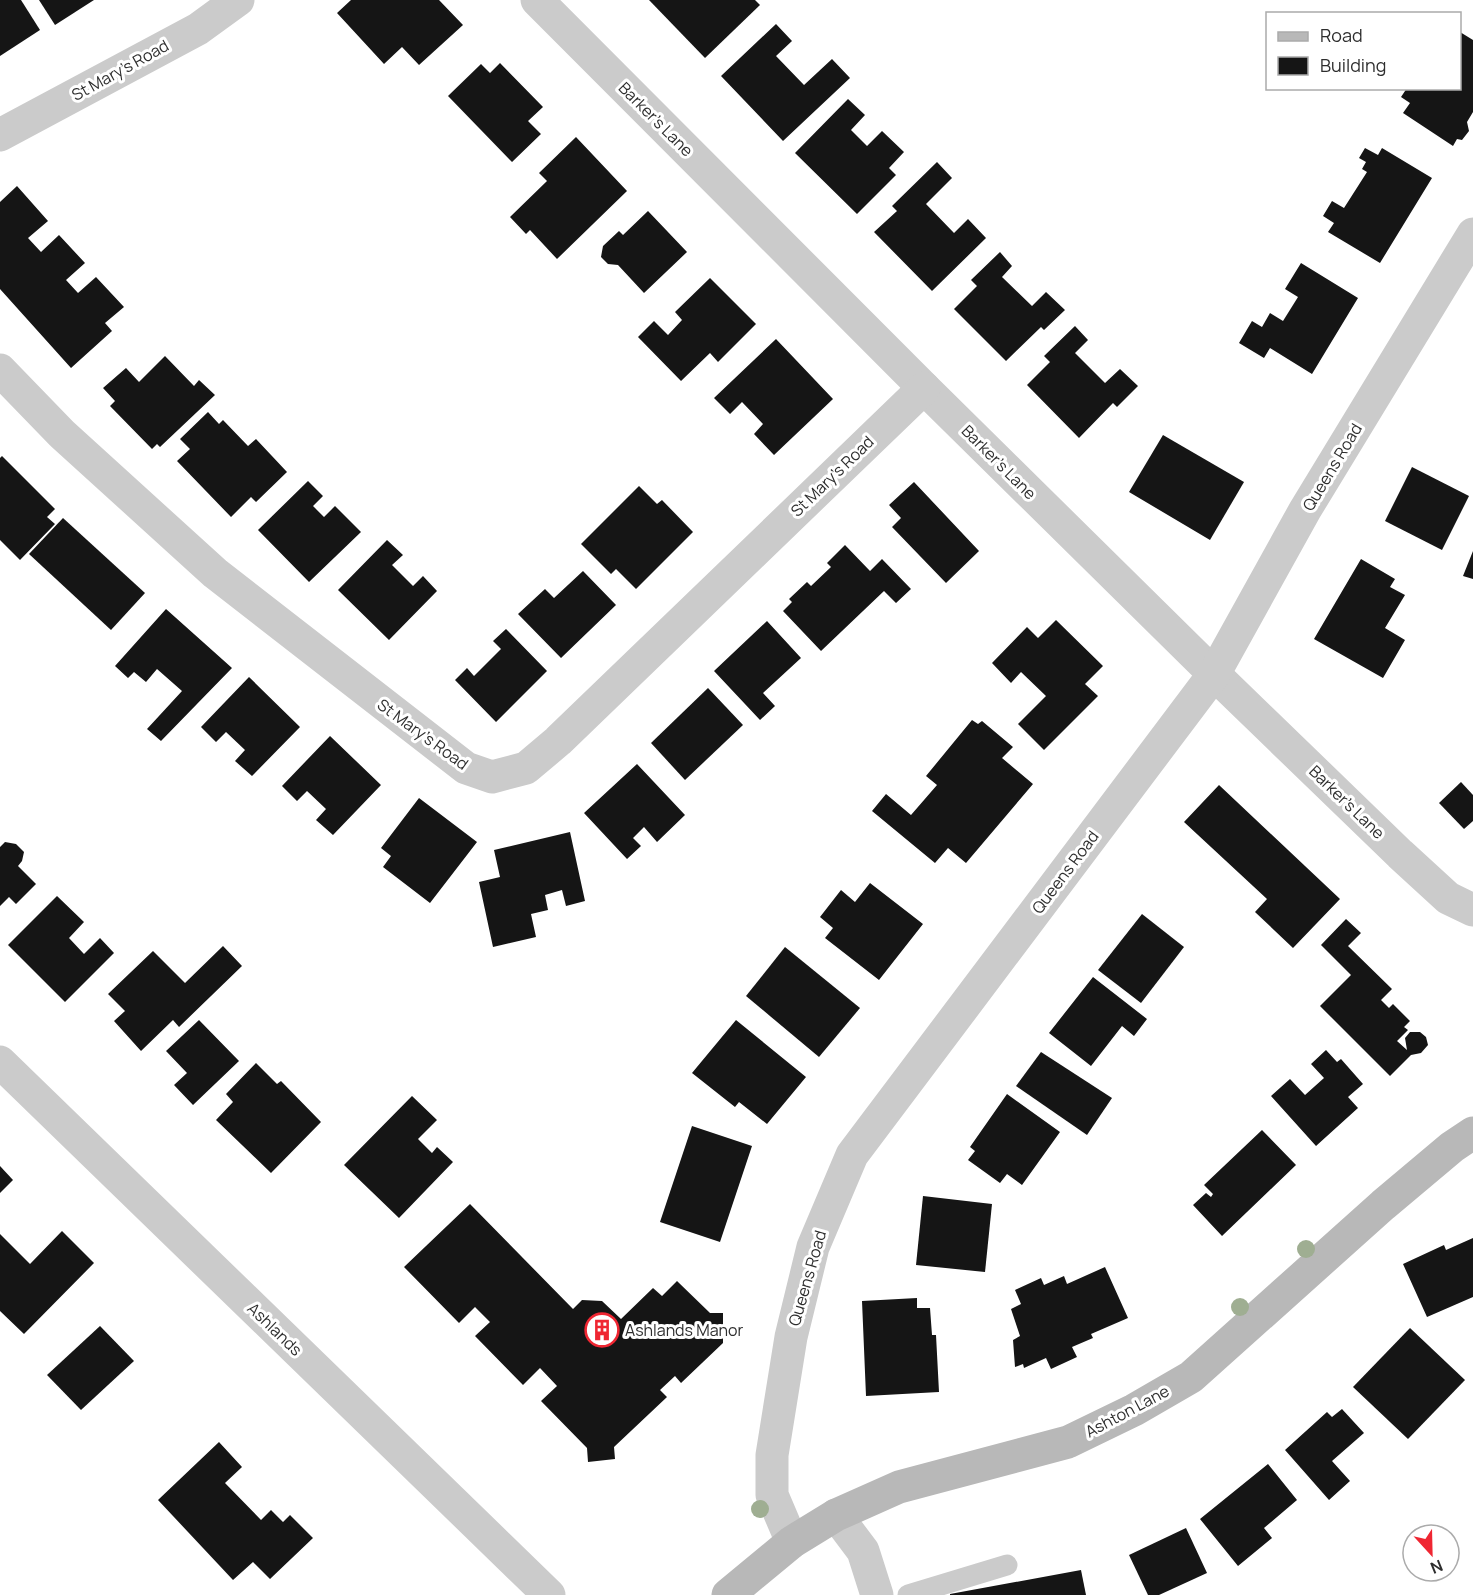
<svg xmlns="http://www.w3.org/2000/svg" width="1473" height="1595" viewBox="0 0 1473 1595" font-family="Manrope,sans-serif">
<rect width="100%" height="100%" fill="#fff"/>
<g fill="#151515">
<path d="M0 0H21L40 30 0 56Z"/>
<path d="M39 0H94L55 25Z"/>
<path d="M351 0H439L463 25 419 65 402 47 384 64 337 13Z"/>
<path d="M649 0H755L760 5 705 58Z"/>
<path d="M776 24 792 41 776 56 804 85 832 59 850 78 783 141 721 76Z"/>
<path d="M1460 32 1473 40V112L1467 122 1469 131 1462 140 1457 139 1453 146 1403 113 1410 103 1401 97 1407 88H1460Z"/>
<path d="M500 63 543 107 528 121 541 134 512 162 448 96 481 64 490 73Z"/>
<path d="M848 99 865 115 851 130 867 146 882 131 904 152 889 168 896 175 857 214 795 153Z"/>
<path d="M576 137 627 191 557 259 530 230 526 234 510 217 547 181 539 173Z"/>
<path d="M1365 148 1378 155 1382 148 1432 178 1380 263 1328 232 1334 223 1323 216 1332 201 1344 208 1367 172 1362 169 1366 162 1359 158Z"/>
<path d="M937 162 952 178 926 204 954 233 968 219 986 238 932 291 874 232 897 211 892 206Z"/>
<path d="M17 186 48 221 28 238 41 252 59 235 85 263 66 280 78 293 96 277 124 307 105 323 112 331 71 368 0 289V202Z"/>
<path d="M648 211 687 252 644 293 618 265 608 264 601 257 603 246 619 231 623 235Z"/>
<path d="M1000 252 1012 266 1002 277 1032 306 1046 292 1065 310 1044 330 1041 327 1006 361 954 309 977 286 971 280Z"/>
<path d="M1301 263 1358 298 1312 374 1270 348 1264 358 1239 343 1252 321 1262 327 1270 313 1283 321 1298 297 1285 289Z"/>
<path d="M710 278 756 324 718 362 710 353 681 381 638 337 654 321 668 335 682 320 675 312Z"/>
<path d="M1075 326 1088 340 1075 353 1105 383 1120 369 1138 386 1117 407 1113 403 1079 438 1027 385 1050 362 1044 356Z"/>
<path d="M776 339 833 399 774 455 754 434 763 424 742 402 730 414 714 398Z"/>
<path d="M165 356 194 386 199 380 215 395 160 447 157 444 152 449 110 406 115 401 103 388 126 368 139 382Z"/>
<path d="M208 412 219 424 223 420 248 446 256 439 287 472 256 502 251 497 231 517 177 461 190 449 180 439Z"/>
<path d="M1163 435 1244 482 1210 540 1129 492Z"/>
<path d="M2 456 55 509 47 517 55 524 20 560 0 540V458Z"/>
<path d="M1412 467 1469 496 1442 550 1385 521Z"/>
<path d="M308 481 323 496 313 506 324 517 335 506 361 532 309 582 258 530Z"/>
<path d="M914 482 979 551 946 583 892 527 901 518 889 505Z"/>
<path d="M639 486 657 504 662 500 693 532 636 589 616 569 611 574 581 544Z"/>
<path d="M63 518 145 593 111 630 29 554Z"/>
<path d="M387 540 403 555 392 565 413 586 423 576 437 591 389 640 338 590Z"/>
<path d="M845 545 870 571 882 559 911 589 896 603 884 591 821 651 783 611 792 602 789 599 807 582 811 586 831 567 827 563Z"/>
<path d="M1473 551V579L1463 576Z"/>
<path d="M1361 559 1395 579 1390 587 1405 595 1385 628 1405 640 1383 678 1314 639Z"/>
<path d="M583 571 616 605 561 658 518 614 545 589 554 598Z"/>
<path d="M166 609 232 668 161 741 147 729 182 691 157 669 146 682 134 672 128 678 115 666Z"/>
<path d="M1056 620 1103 666 1085 684 1098 696 1044 750 1018 724 1046 696 1021 672 1011 683 992 663 1027 627 1038 638Z"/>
<path d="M767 621 801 658 763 693 775 706 760 720 714 671Z"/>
<path d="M506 629 547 671 496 722 455 680 467 668 474 676 501 649 493 641Z"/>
<path d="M249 677 300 727 252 776 235 761 245 750 226 732 216 742 201 727Z"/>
<path d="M708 688 743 725 685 780 651 743Z"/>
<path d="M972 720 978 724 982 721 1013 747 1002 758 1033 784 966 863 948 848 935 863 872 811 886 794 911 815 937 785 926 776Z"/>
<path d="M330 736 381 785 333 835 316 820 326 809 307 791 297 801 282 786Z"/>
<path d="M637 764 685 815 657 842 644 827 633 838 641 846 627 859 584 813Z"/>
<path d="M1461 782 1473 795V821L1464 829 1439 803Z"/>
<path d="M1219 785 1340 899 1293 948 1255 912 1267 899 1184 822Z"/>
<path d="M419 798 477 842 430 903 383 867 391 856 381 848Z"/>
<path d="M570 832 585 901 566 906 562 890 545 895 548 910 531 914 536 937 493 947 479 882 500 877 494 850Z"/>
<path d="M5 842 16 844 24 852 22 861 18 866 36 884 16 904 9 897 0 906V847Z"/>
<path d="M870 883 923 924 879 980 825 938 833 928 820 917 841 890 855 902Z"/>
<path d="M57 896 84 922 69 938 84 954 100 938 114 953 65 1002 8 945Z"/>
<path d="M1142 914 1184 947 1141 1003 1098 970Z"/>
<path d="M1346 919 1361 933 1348 946 1392 989 1381 1000 1389 1008 1393 1004 1410 1021 1404 1027 1408 1030 1397 1041 1407 1050 1405 1038 1410 1032H1420L1426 1037 1428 1045 1421 1053 1411 1055 1390 1076 1320 1006 1351 975 1321 945Z"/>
<path d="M223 946 242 966 179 1027 173 1020 141 1051 114 1021 125 1011 108 994 153 951 185 983Z"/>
<path d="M785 947 860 1008 819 1057 746 996Z"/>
<path d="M1093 977 1147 1019 1134 1036 1122 1026 1091 1066 1049 1033Z"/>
<path d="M199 1020 239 1061 193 1105 174 1085 187 1073 166 1051Z"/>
<path d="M736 1020 806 1077 767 1124 739 1102 735 1107 692 1073Z"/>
<path d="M1326 1050 1337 1062 1341 1059 1363 1084 1348 1097 1358 1108 1316 1146 1271 1096 1290 1079 1305 1095 1324 1078 1311 1064Z"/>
<path d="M1041 1052 1112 1098 1087 1135 1016 1086Z"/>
<path d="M256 1063 277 1084 281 1081 321 1122 271 1173 216 1120 233 1102 226 1094Z"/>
<path d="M1007 1094 1060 1132 1022 1185 1007 1174 1000 1183 968 1160 975 1151 970 1147Z"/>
<path d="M412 1096 437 1120 418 1139 432 1153 437 1147 453 1162 399 1218 344 1165Z"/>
<path d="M692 1126 752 1146 720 1242 660 1222Z"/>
<path d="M1262 1130 1296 1165 1222 1236 1193 1205 1206 1193 1211 1197 1213 1194 1204 1185Z"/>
<path d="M0 1166 13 1180 0 1193Z"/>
<path d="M923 1196 992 1204 985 1272 916 1265Z"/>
<path d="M470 1204 573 1309 582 1300 602 1301 621 1319 653 1288 662 1296 677 1281 710 1313H723V1343L681 1383 675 1376 660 1390 667 1397 614 1447 615 1459 588 1462 587 1448 541 1401 557 1386 540 1368 523 1385 475 1336 490 1322 475 1307 459 1323 404 1267Z"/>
<path d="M62 1231 94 1263 24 1334 0 1311V1234L30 1264Z"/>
<path d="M1473 1238V1297L1427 1317 1403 1264 1444 1245 1446 1250Z"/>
<path d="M1105 1267 1128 1318 1091 1334 1093 1338 1072 1347 1077 1357 1051 1369 1046 1358 1024 1368 1023 1364 1015 1367 1013 1340 1020 1336 1011 1309 1021 1304 1015 1290 1041 1278 1044 1285 1064 1276 1067 1284Z"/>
<path d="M917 1298V1308H930L932 1335H936L939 1392 866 1396 862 1301Z"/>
<path d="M100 1326 134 1361 81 1410 47 1375Z"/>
<path d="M1410 1328 1465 1380 1408 1439 1353 1387Z"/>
<path d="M1342 1409 1364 1433 1332 1461 1350 1481 1329 1500 1285 1450 1327 1412 1332 1417Z"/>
<path d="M219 1442 242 1467 225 1483 261 1520 271 1510 283 1522 290 1515 313 1538 270 1579 253 1562 233 1580 158 1500Z"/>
<path d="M1268 1464 1297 1500 1264 1528 1272 1538 1238 1566 1200 1519Z"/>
<path d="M1186 1528 1207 1573 1159 1595H1148L1129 1555Z"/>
<path d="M1081 1570 1086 1595H950V1594Z"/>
</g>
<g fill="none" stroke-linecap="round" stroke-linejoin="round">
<path stroke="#cbcbcb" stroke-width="21" d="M908 1595 1007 1565"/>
<g stroke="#cbcbcb" stroke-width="33">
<path d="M537 0 924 388 1214 674 1400 854 1448 898 1473 910"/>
<path d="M0 135 198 29 238 0"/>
<path d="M0 370 62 434 215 573 466 768 492 777 526 768 558 741 924 388"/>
<path d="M0 1062 549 1595"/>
<path d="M836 1515 863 1551 877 1595"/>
<path d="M792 1542 772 1495V1455L791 1337 813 1247 852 1155 1214 674 1305 510 1473 234"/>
</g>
<path stroke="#b8b8b8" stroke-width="33" d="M728 1595 792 1542 836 1515 899 1487 1068 1442 1134 1410 1191 1377 1383 1205 1452 1147 1473 1133"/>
</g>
<g fill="#9fae92">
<circle cx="1306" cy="1249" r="9"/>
<circle cx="1240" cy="1307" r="9"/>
<circle cx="760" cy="1509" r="9"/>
</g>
<defs>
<symbol id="building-ring" viewBox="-11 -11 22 22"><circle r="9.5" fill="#fff" stroke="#ef2632" stroke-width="1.5"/><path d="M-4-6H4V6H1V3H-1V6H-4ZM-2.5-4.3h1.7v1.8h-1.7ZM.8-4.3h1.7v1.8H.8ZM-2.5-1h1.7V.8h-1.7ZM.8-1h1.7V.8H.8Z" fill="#ef2632"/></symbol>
</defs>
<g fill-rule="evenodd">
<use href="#building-ring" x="583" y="1311" width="38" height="38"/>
</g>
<g text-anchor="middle" stroke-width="6" stroke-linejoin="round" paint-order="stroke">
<g font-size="16" fill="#2e2e2e" stroke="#fff">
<text transform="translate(120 70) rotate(-29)" y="6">St Mary's Road</text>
<text transform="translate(656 119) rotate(45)" y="6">Barker's Lane</text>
<text transform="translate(999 462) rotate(45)" y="6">Barker's Lane</text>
<text transform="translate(1332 467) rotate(-59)" y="6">Queens Road</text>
<text transform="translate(832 476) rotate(-44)" y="6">St Mary's Road</text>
<text transform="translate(423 734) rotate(36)" y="6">St Mary's Road</text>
<text transform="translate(1347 802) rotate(44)" y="6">Barker's Lane</text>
<text transform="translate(1065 872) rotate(-53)" y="6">Queens Road</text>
<text transform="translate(807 1278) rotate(-74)" y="6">Queens Road</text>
<text transform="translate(275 1329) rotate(44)" y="6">Ashlands</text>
<text transform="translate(1127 1411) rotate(-28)" y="6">Ashton Lane</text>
</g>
<g font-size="16" fill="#2e2e2e" stroke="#fff" text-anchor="start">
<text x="625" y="1336">Ashlands Manor</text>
</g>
</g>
<rect x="1266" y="12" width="195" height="78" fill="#ffffff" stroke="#ababab" stroke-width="1.5"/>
<rect x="1278" y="32" width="30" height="9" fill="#b8b8b8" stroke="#ababab" stroke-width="1.5"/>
<text x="1320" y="42" font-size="18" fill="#2e2e2e">Road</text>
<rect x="1278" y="57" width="30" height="18" fill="#151515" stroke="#ababab" stroke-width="1.5"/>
<text x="1320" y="72" font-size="18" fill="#2e2e2e">Building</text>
<g transform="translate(1431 1553) rotate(158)"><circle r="28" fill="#ffffff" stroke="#ababab" stroke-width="1.5"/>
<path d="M0-4.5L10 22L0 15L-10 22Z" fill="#ef2632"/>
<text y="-9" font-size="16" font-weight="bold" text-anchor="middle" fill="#2e2e2e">N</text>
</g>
</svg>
